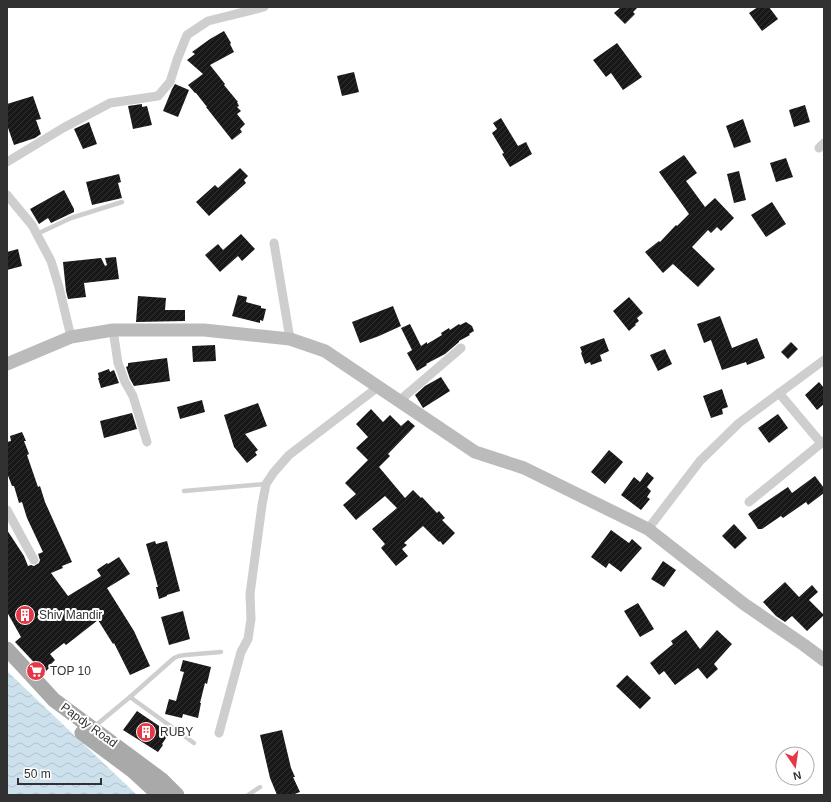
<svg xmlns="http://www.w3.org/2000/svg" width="831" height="802" viewBox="0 0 831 802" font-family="Helvetica,sans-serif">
<defs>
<pattern id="water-waves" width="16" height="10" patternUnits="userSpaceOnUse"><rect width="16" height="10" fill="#cde1ed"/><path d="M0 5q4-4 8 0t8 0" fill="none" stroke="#b0c2cc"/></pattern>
<pattern id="building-hatch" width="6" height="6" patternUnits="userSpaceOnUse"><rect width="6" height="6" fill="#181818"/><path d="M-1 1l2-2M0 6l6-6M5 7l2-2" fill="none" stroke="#313131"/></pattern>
</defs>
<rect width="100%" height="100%" fill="#fff"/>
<path fill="url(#water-waves)" d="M7 671 137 795H7Z"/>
<g fill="url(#building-hatch)">
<path d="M621 7H638L633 12 635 14 625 24 614 13Z"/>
<path d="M758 7H769L778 19 762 31 749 13Z"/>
<path d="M224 31 231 43 230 44 234 52 210 65 225 84 224 85 238 102H237L239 106 237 107 241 111 237 114 245 124 240 129 242 132 232 140 206 107H207L196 93H195L188 85 203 74 187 60 195 54 192 52 210 39Z"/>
<path d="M617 43 642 77 623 90 611 73 606 77 593 60Z"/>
<path d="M354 72 359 92 342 96 337 76Z"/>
<path d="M175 84 189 90 178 117 163 111 172 89Z"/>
<path d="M33 96 41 119 36 120 41 134 35 138 14 145 7 125V104Z"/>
<path d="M142 104V107L147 106 152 125 133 129 128 106Z"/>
<path d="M805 105 810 122 794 127 789 110Z"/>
<path d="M501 118 518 146 526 142 532 154 510 167 502 154 504 153 492 133 497 129 493 123Z"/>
<path d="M743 119 751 142 734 148 726 126Z"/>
<path d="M89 122 97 144 83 149 74 129Z"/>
<path d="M684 155 697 173 686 181 705 207 715 198 734 218 721 231 717 227 711 233 708 230 692 247 715 269 698 287 673 264 663 273 645 252 659 241 660 242 676 225 677 226 689 214 659 172Z"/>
<path d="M786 158 793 177 776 182 770 163Z"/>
<path d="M240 168 248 176 244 180 246 183 209 216 196 202 215 185 218 188Z"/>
<path d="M739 171 746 200 734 203 727 174Z"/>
<path d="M119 174 121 182 118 183 122 198 92 205 86 182Z"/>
<path d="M64 190 74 209V212L51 223 48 218 39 224 30 209Z"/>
<path d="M772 202 786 224 766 237 751 215Z"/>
<path d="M241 234 255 249 242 261 238 256 220 272 205 255 218 244 223 250Z"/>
<path d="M18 249 22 266 7 270V252Z"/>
<path d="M116 257 119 279 84 283 86 297 68 299 66 291 63 262 101 258 105 266 107 265 105 258Z"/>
<path d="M238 295 247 297 246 302 261 306V308L266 309 263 321 260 320V323L232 316Z"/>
<path d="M138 296 166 298 165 310H185V321L136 322Z"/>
<path d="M629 297 643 313 637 318 639 321 635 324 636 325 629 331 613 311Z"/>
<path d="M393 306 401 326 379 336 360 343 352 322Z"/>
<path d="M720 316 732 348 757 338 765 358 747 365 746 362 722 370 711 340 704 343 697 324Z"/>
<path d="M466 322 472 326 474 331 469 334 470 335 459 341V342L445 354 426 364 427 365 417 371 407 353 412 350 401 328 410 324 421 346 427 342V344L442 335 441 333 449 328 450 330 459 324 460 325Z"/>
<path d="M604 338 609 351 600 355 602 361 591 365 590 362 585 364 581 353 582 352 580 347Z"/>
<path d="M791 342 798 349 788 359 781 352Z"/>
<path d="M215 345 216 361 193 362 192 346Z"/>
<path d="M665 349 672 364 658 371 650 355Z"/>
<path d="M167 358 170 381 134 386 130 379 126 367 128 366V363Z"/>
<path d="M109 369 110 372 114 370 119 383 101 388 98 378H99L98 373Z"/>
<path d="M441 377 450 391 423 408 415 395 425 386Z"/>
<path d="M819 382 824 388V404L817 410 805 395Z"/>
<path d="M722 389 728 407 722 409 723 414 711 418 703 396Z"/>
<path d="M202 400 205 412 180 419 177 407Z"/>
<path d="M258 403 267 426 245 434 258 450 255 452 257 455 247 463 234 447 224 415Z"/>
<path d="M371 409 383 422 390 415 401 426 408 420 415 426 388 454 390 456 379 467 405 498 413 490 421 498 422 497 437 513 439 511 445 518 442 520 455 533 443 545 440 541 439 542 423 526 404 543 407 545 402 549 408 556 396 566 381 548 385 544 372 529 397 508 385 496 356 520 343 505 356 494 345 483 368 460 356 448 368 437 356 424Z"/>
<path d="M132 413 137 429 104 438 100 421Z"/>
<path d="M778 414 788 428 769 443 758 428Z"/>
<path d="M22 432 26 441H24L29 454 27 455 38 487 40 486 45 502 72 562 62 566 63 568 51 573 68 596 101 576 97 570 98 569 107 563 108 564 119 557 130 574 107 588 134 631 150 666 130 675 114 643 113 644 98 620 66 645 64 643 50 654 55 660 49 666 50 667 44 673 15 642 21 637 7 612V530L24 556 28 566 31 565 34 566 39 563 40 560 38 554 43 552 27 518 22 502 19 503 14 486H12L7 473V442L11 441 10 436Z"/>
<path d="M609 450 623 462 605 484 591 472Z"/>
<path d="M647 472 654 478 647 487 651 491 647 497 650 499 641 510 621 495 634 477 640 482Z"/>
<path d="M815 476 824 488V493L808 505 806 502 783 518 781 516 762 529H758L748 514 788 487 792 493Z"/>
<path d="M734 524 747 538 735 549 722 536Z"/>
<path d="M611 530 629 543 632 539 642 548 621 572 609 563 606 568 591 557Z"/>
<path d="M155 541 156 544 167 541 180 591 167 595V596L159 599 156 587H158L146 544Z"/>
<path d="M663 561 676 570 664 587 651 579Z"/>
<path d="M785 582 799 597 812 585 818 592 809 600 824 615 807 631 792 616 785 622 776 616 763 602Z"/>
<path d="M638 603 654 629 640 637 624 611Z"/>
<path d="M183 611 190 639 169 645 161 617Z"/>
<path d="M686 630 700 649 717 630 732 644 714 664 718 669 707 679 698 668 675 685 664 671 659 675 650 663 673 644 671 641Z"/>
<path d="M183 660 211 667 207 684 205 683 200 703H201L198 718 183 714 182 718 165 714 169 699 176 701 184 672 180 671Z"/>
<path d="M627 675 651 698 640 709 616 686Z"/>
<path d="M137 711 168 732V735L162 744 163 745 158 752 123 730Z"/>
<path d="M282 730 291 768 295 777H293L300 792 292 795H277L270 778 260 735Z"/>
</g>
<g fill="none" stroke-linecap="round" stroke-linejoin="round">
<g stroke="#cecece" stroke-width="4.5">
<path d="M37 234 71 218 122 202"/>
<path d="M184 491 266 484"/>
<path d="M130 697 194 743"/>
<path d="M95 726 130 697 174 658 179 656 185 655 221 652"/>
<path d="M248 795 260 787"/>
</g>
<g stroke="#cecece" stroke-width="9">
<path d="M819 148 824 143"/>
<path d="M7 162 63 128 110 103 158 96 170 82 177 60 187 35 208 21 264 7"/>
<path d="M7 195 32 225 51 261 59 287 71 337"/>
<path d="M274 243 290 339"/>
<path d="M113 330 118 363 125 382 133 396 147 442"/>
<path d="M779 393 821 443"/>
<path d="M399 401 461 348"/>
<path d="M749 502 824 441"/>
<path d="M7 510 34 560"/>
<path d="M648 529 700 461 739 423 824 360"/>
<path d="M219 733 241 652 248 639 251 619 250 594 262 505 266 484 274 472 289 455 378 387"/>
</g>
<path stroke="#bbb" stroke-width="13" d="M7 364 71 337 113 330H204L290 339 325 351 475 452 524 468 648 529 744 604 804 645 824 660"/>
<g stroke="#a9a9a9" stroke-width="15">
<path d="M7 649 54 700 162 780 177 795"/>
<path d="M82 733 133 771 159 795"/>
</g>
</g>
<defs>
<symbol id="building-disc" viewBox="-11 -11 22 22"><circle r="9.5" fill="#e53747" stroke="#fff"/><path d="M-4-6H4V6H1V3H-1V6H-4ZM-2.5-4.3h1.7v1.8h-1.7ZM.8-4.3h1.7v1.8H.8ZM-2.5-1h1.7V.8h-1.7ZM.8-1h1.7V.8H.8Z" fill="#fff"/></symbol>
<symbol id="supermarket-disc" viewBox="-11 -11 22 22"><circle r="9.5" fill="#e53747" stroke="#fff"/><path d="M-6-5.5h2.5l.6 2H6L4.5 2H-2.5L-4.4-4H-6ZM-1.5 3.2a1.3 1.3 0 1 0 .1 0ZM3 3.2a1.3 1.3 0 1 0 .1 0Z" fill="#fff"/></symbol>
</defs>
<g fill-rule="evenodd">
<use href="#building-disc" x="14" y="604" width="22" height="22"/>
<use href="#supermarket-disc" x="25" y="660" width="22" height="22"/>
<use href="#building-disc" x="135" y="721" width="22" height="22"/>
</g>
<g text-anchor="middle" stroke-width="4" stroke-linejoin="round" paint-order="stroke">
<g font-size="12" fill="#313131" stroke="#fff" text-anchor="start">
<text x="39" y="619">Shiv Mandir</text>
<text x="50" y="675">TOP 10</text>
<text x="160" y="736">RUBY</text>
</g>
<g font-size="12" fill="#313131" stroke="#fff">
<text transform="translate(89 725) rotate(36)" y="4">Papdy Road</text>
</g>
</g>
<rect width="831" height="802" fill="none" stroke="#313131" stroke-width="16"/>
<g transform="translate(795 766) rotate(167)"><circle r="19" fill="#ffffff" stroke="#adadad"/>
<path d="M0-3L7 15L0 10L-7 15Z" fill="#e53747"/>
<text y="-6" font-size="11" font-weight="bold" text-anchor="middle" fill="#313131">N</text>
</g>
<path d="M18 778v6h83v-6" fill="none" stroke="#313131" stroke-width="2"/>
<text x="24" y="778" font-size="12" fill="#313131" stroke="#ffffff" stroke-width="3" paint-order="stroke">50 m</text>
</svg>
